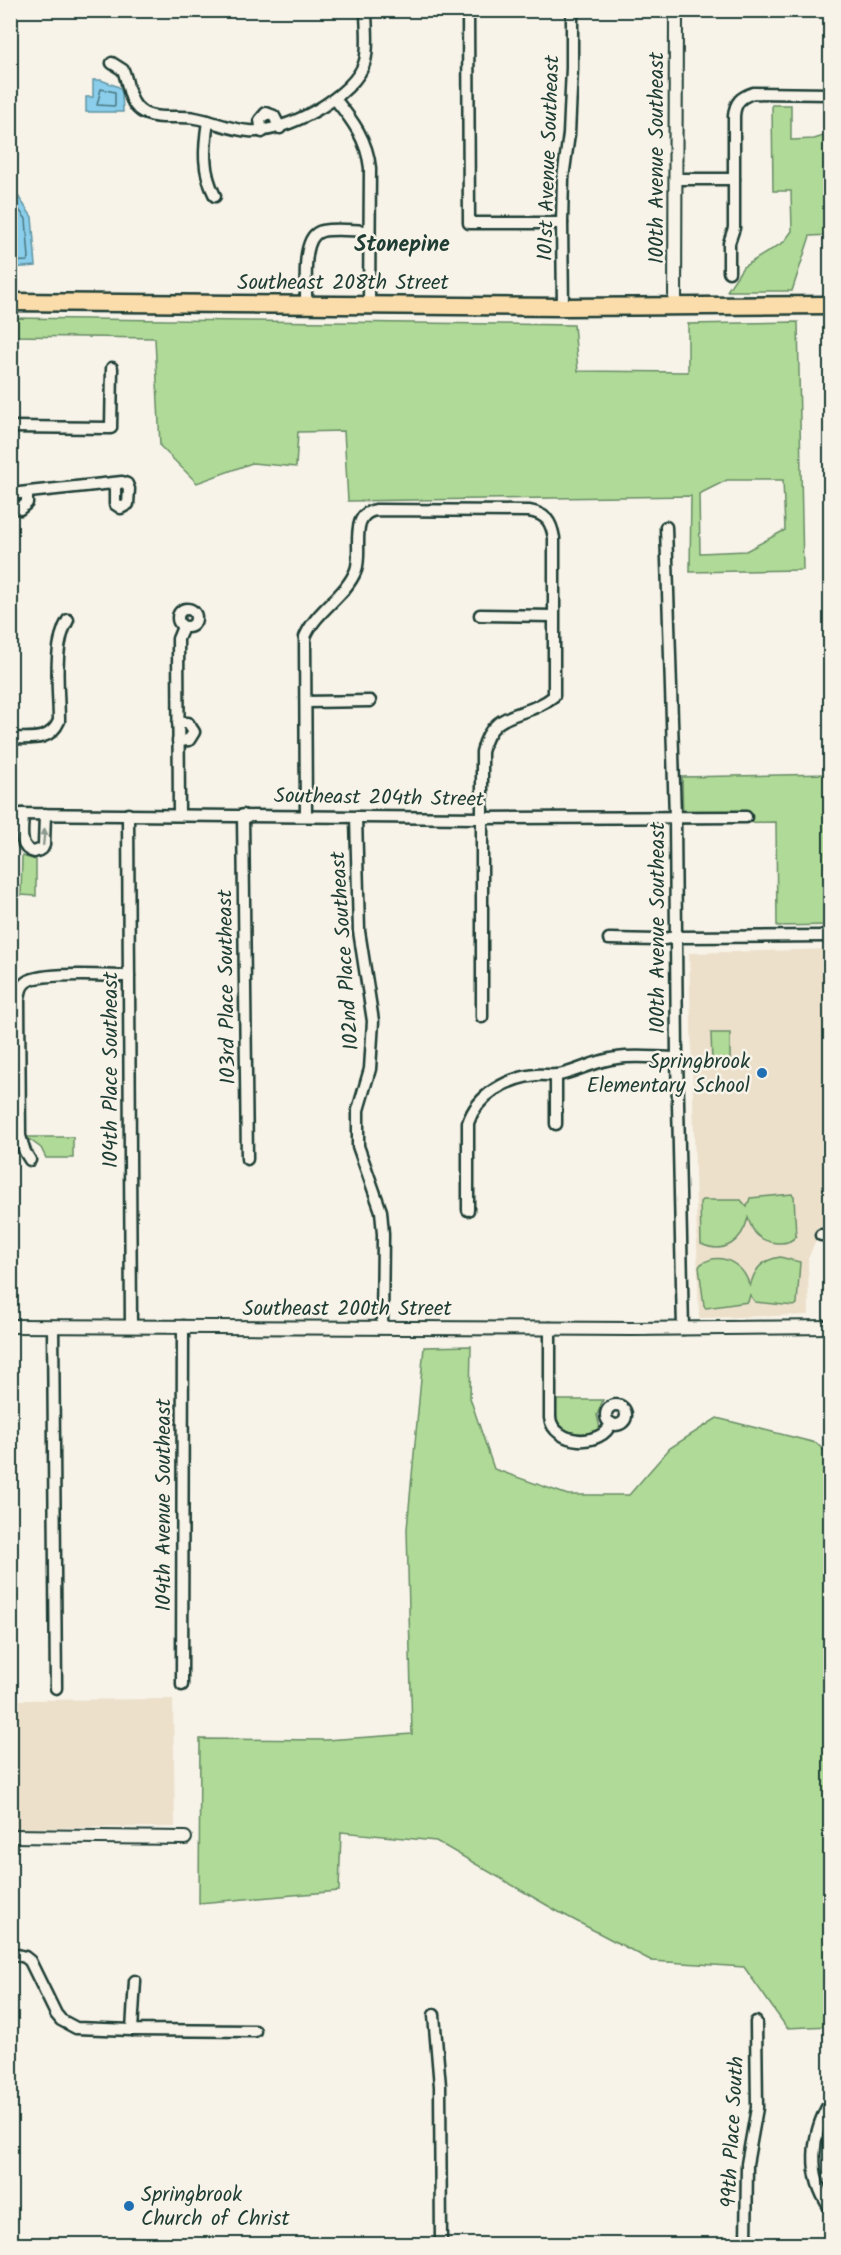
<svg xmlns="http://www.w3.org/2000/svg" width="841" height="2255" viewBox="0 0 841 2255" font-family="Kalam,sans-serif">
<rect width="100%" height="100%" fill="#f7f3e8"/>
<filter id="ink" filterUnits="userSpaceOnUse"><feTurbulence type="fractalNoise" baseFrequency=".0167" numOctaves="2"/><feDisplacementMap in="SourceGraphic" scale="12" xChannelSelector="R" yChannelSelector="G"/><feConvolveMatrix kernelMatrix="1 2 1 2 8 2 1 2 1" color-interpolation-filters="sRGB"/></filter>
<g filter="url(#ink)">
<g fill="#ece0cb">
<path d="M830 949V1193L825 1194V1218L808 1259 809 1315 699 1318 689 953Z"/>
<path d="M173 1699 175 1827 11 1828V1700Z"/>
</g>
<g fill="#b0da97" stroke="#688c66" stroke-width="1.5" fill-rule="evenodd">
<path d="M772 105H791V140L814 139 830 134V235L810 236 792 291H727L743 267 784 242 792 231 791 191H773Z"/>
<path d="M11 318 574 325 578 371 688 372V324L798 322 803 570 690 572 691 496 348 501 344 431 298 432 296 467 252 463 197 483 160 446 155 338 11 336ZM727 480H783L785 530 746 551 700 553 699 494Z"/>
<path d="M830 774V925L777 926 776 822 683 824 682 777Z"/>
<path d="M22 856 36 860V896L21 895Z"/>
<path d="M711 1033H730V1061L712 1062Z"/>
<path d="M26 1137H73V1158H46L41 1148Z"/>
<path d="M792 1194 794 1196 796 1236C788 1247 767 1244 757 1235 752 1230 750 1224 748 1218 742 1241 725 1255 701 1244L700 1202 702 1200H741L747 1207 750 1198Z"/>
<path d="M780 1257 800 1262 797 1304 794 1306 755 1302 750 1295 748 1302 706 1308 704 1306 699 1267 701 1264C723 1250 745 1266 750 1287 754 1270 761 1260 780 1257Z"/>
<path d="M471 1346 470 1398 494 1469 568 1495H629L670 1448 717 1418 816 1443 830 1456V2026L787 2028 744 1967 652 1961 557 1911 436 1841 341 1832 339 1891 199 1903 200 1739 326 1740 412 1734 407 1529 424 1347Z"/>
<path d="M556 1400H603L597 1415 600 1428C592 1436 565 1435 559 1425 555 1418 556 1408 556 1400Z"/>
</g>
<g fill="#8aceec" stroke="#5f94a2" stroke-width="1.5">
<path d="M93 80H101L119 87 122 93 123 112H86V97H93Z"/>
<path d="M14 190 32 217 36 266 11 268 10 194Z"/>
</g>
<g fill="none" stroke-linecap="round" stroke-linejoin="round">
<g stroke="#4a777e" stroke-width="1.5">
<path d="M101 89 115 92V106L97 105Z"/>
<path d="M10 198 26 219 29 258 27 261 10 262"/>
</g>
<defs>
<g id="minor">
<path d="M468 10 469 223H562"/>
<path d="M112 63 123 70C129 84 128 102 141 111 155 121 179 115 195 118 213 121 231 130 249 131 283 134 356 96 365 61 369 45 366 27 366 10"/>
<path d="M335 99C353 121 367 140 370 168L369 304"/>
<path d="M208 121C204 148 202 171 215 196"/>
<path d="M262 132 260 120 266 113 274 116 280 128"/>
<path d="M676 179H734"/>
<path d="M729 272V243L734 228V116C735 102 741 97 753 93L830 94"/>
<path d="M306 304C307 286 300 236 322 231 337 228 354 231 369 231"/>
<path d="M563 307 562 223 563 178 569 134 572 68V10"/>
<path d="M10 427 111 428 112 368"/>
<path d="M10 494 122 482 127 484 129 489 128 504 121 508 115 504V486L119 483"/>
<path d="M10 495 12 504 20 509 27 503V493"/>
<path d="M666 527 675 817 677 1058 683 1329"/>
<circle cx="187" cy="618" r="9"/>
<path d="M480 615 553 616"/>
<path d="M306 702 370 701"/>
<path d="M178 723H188L194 732 189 740 178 741"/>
<path d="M10 738C30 738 50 742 59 721 59 691 52 646 68 620"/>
<path d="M10 814 481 818 746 817"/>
<path d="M23 814C23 827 17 848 34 852L42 849 44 845 45 814"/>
<path d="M128 814 131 1326"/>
<path d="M179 815 178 639 183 627"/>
<path d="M243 815 247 1159"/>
<path d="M306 816 305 637C316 610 346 596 356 570 363 551 348 514 376 510L529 511C546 514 551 521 554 538V696C525 720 492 707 482 752V1017"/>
<path d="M356 817 359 931 373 1021 370 1069 358 1110V1146L381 1211 383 1234 382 1327"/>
<path d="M609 939 658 940 676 937 830 936"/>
<path d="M556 1075V1124"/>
<path d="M30 1160 25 1152 20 1136 19 1000C20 994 20 987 25 983 37 971 109 976 129 976"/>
<path d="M468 1210V1123C477 1095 507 1078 536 1075 543 1074 551 1076 559 1075 579 1071 596 1060 617 1058 636 1055 657 1058 677 1058"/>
<path d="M821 1235H830"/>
<path d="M53 1326 56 1688"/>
<path d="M550 1328V1418C554 1445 602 1448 611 1423"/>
<circle cx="616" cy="1415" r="10"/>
<path d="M182 1685 183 1326"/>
<path d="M10 1953 25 1957 30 1961 56 2014 61 2020 76 2028 132 2030 255 2031"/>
<path d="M434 2015 440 2086 441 2244"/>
<path d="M132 2030 135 1981"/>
<path d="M830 2102C811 2134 807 2176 830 2208"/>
<path d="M746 2244 747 2164 757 2108 756 2022"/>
</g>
<g id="tertiary">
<path d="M675 306 676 10"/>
<path d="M10 1326 632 1329 830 1327"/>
<path d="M10 1836 185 1838"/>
</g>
<path id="primary" d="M10 302 563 307 830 305"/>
</defs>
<use href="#minor" stroke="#1f3d34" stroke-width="15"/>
<use href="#tertiary" stroke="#1f3d34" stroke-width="16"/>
<use href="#primary" stroke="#1f3d34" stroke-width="21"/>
<use href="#minor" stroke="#f7f3e8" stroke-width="10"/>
<use href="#tertiary" stroke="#f7f3e8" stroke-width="12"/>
<use href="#primary" stroke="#fbddab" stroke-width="16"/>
</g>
<defs><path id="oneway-solid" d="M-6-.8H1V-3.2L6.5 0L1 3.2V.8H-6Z" transform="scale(1.5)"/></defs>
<use fill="#8b988e" href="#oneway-solid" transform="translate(44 837) rotate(-84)"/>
</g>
<g fill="#1f6fb2" stroke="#f7f3e8" stroke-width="2">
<circle cx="762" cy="1073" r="6"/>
<circle cx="129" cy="2206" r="6"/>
</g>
<g text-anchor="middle" stroke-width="5" stroke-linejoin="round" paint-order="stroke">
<g font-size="21" fill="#1f3d34" stroke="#f7f3e8">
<text transform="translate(548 158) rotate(-88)" y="7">101st Avenue Southeast</text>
<text transform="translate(656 158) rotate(-90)" y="7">100th Avenue Southeast</text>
<text x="343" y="289">Southeast 208th Street</text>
<text transform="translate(379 797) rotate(1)" y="7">Southeast 204th Street</text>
<text transform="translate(657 928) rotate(-90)" y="7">100th Avenue Southeast</text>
<text transform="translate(344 951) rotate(-94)" y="7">102nd Place Southeast</text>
<text transform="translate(226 987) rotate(-91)" y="7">103rd Place Southeast</text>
<text transform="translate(110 1070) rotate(-90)" y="7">104th Place Southeast</text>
<text x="347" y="1315">Southeast 200th Street</text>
<text transform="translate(163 1505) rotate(-90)" y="7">104th Avenue Southeast</text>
<text transform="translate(732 2132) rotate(-87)" y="7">99th Place South</text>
</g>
<g font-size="21" fill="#1f3d34" stroke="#f7f3e8" text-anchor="end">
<text x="750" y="1068">Springbrook<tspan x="750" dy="24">Elementary School</tspan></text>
<text x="141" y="2201" text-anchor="start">Springbrook<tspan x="141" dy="24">Church of Christ</tspan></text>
</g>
<g font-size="22" font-weight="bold" fill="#1f3d34" stroke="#f7f3e8">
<text x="402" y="251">Stonepine</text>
</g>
</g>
<rect width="841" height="2255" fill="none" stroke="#f7f3e8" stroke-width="36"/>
<rect x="18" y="18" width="805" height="2219" fill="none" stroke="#1f3d34" stroke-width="2" filter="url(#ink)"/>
</svg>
